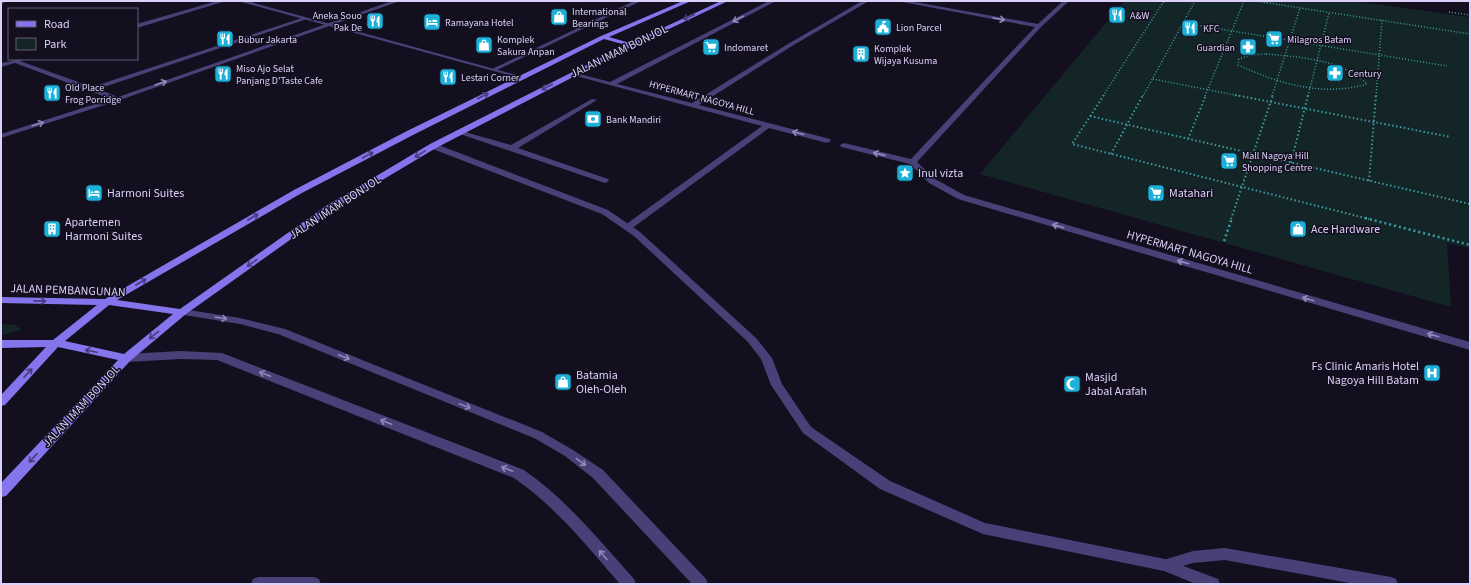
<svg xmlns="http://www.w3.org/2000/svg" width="1471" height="585" viewBox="0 0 1471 585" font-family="'Source Sans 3',sans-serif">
<rect width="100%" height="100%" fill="#130f1e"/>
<g fill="#132527">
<path d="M1124 1H1354L1470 17V248L1447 243 1451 307 980 174Z"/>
<path d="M1 324 15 325 22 330 1 335Z"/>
</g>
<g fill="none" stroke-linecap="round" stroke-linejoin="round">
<g stroke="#3d9ca2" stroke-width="1.5" stroke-dasharray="1 2" stroke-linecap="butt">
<path d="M1255 1 1470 34"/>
<path d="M1449 12 1470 15"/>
<path d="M1183 23 1447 66"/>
<path d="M1266 54C1299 57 1342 59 1367 84 1322 97 1280 84 1238 65L1239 59 1250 55Z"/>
<path d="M1153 79 1240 96"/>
<path d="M1103 96 1164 1"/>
<path d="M1143 96 1195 1"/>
<path d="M1205 96 1244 1"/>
<path d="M1272 96 1300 8"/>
<path d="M1308 96 1329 13"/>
<path d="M1376 96 1382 20"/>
</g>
<g stroke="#3d9ca2" stroke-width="2" stroke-dasharray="1.5 2.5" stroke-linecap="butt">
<path d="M1104 95 1072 144 1369 219"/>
<path d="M1235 95 1451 137"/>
<path d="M1090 116 1470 204"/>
<path d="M1188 139 1206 95"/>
<path d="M1111 154 1143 95"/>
<path d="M1291 163 1308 95"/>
<path d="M1369 181 1376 95"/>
<path d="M1231 219 1273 95"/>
</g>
<g stroke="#3d9ca2" stroke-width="2.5" stroke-dasharray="2 3" stroke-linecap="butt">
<path d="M1365 218 1470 245"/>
<path d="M1224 241 1232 218"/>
</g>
<g fill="#484077" fill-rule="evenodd">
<path d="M217 1H226L137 28V24Z"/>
<path d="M634 1H641L495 71 490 70Z"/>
<path d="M769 1H776L617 84 692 103 788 44 862 1H869L792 46 699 105 830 139 831 141 827 143 769 128 631 229H625L624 227 625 225 762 126 569 74 572 72 610 82Z"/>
<path d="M897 1H909L1038 24 1063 1H1069L1041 27 917 162 935 179 964 195 1470 342V350L958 199 929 183 910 164 841 147 840 145 844 143 911 159 1035 27Z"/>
<path d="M26 59 15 63 12 61 16 59Z"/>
<path d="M592 99 597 100 518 148 608 179 609 181 605 183 454 132 458 130 511 145Z"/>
<path d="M182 309 240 318 285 329 542 432 573 450 603 470 706 579 708 584H692L593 478 565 456 534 438 278 334 240 324 178 314 177 312Z"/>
<path d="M181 351 222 353 524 470C567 500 599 540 634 579L636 584H620C587 546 556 507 514 478L217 360 181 359 126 362 122 361 120 358 122 355 126 354Z"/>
<path d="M1225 548 1391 577 1396 579 1398 584H1355L1225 560 1193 563 1165 571 1160 569 1158 565 1160 561 1193 551Z"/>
<path d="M258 577H314L319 579 321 584H251L253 579Z"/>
</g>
<g fill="#484077" fill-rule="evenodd">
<path d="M1 1H8L1 4Z"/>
<path d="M392 1H400L120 100 1 138V134L111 99 15 63 1 67V63L17 60 92 87 302 18 307 19 98 89 118 97Z"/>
<path d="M430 144H436L608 210 640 232 756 338 772 358 782 384 811 427 890 481 985 523 1165 559 1218 579 1220 584H1196L1164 571 983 534 880 489 803 433 771 385 761 359 748 342 634 236 602 214 430 148Z"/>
</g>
<path fill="#484077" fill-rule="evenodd" d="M238 1H247L524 77 519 78Z"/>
<path fill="#8575ed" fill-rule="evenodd" d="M683 1H691L609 37 630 43 721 1H728L633 46 436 148 332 210 186 314 130 361 6 496 1 497V483L118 360 58 347 5 405 1 406V395L46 347 1 348V340H53L97 305 1 303V297L105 299 294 190 407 131 601 36ZM604 39 626 45 430 144 326 206 180 309 117 300 300 194 413 135ZM109 305 173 314 124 354 65 341Z"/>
</g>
<defs><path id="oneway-shaft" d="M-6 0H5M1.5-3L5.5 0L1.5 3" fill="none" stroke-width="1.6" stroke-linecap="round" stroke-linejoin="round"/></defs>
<g stroke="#463d7b">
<use href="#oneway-shaft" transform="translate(689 17) rotate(155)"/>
<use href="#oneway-shaft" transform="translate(547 87) rotate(153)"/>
<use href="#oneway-shaft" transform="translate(483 96) rotate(-27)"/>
<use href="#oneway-shaft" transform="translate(420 154) rotate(149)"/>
<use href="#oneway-shaft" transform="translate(368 155) rotate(-28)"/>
<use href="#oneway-shaft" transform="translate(253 217) rotate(-30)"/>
<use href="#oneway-shaft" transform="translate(252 263) rotate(145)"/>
<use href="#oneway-shaft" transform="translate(141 282) rotate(-30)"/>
<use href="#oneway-shaft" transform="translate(40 301) rotate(1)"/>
<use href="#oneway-shaft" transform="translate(154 335) rotate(141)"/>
<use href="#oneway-shaft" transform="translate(91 351) rotate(-168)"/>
<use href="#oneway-shaft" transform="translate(28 373) rotate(-47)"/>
<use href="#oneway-shaft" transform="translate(33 458) rotate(133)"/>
</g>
<g stroke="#9288b8">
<use href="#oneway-shaft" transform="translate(738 19) rotate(153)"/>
<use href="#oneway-shaft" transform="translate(999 19) rotate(10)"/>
<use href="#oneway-shaft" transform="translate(161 83) rotate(-19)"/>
<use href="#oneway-shaft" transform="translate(38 124) rotate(-18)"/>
<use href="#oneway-shaft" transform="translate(798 133) rotate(-165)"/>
<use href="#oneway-shaft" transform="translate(879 154) rotate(-167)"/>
<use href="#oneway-shaft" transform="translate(1058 226) rotate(-164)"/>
<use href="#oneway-shaft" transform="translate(1183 262) rotate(-164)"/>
<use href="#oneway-shaft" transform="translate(1308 299) rotate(-164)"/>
<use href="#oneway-shaft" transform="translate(221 318) rotate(9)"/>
<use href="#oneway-shaft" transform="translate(1433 335) rotate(-164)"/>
<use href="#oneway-shaft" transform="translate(344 357) rotate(22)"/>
<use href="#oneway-shaft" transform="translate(265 374) rotate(-159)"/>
<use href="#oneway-shaft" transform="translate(465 406) rotate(22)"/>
<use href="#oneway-shaft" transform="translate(386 422) rotate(-159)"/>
<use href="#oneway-shaft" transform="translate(581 462) rotate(37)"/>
<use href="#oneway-shaft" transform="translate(507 469) rotate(-159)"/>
<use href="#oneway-shaft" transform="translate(603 555) rotate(-131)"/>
</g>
<defs>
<symbol id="restaurant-square" viewBox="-11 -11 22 22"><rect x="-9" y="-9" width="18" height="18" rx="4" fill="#1db1da" stroke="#130f1e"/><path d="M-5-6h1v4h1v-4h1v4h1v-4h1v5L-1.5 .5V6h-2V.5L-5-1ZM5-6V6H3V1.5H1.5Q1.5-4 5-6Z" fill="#fff"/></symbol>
<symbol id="shop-square" viewBox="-11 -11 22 22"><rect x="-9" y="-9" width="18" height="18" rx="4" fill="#1db1da" stroke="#130f1e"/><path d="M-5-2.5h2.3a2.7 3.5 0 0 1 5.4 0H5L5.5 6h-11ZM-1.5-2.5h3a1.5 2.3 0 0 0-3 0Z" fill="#fff"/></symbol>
<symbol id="hotel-square" viewBox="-11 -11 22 22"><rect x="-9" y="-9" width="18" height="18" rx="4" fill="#1db1da" stroke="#130f1e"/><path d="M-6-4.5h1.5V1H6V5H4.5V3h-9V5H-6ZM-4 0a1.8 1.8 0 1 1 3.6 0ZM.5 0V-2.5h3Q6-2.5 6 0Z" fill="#fff"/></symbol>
<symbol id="civic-square" viewBox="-11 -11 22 22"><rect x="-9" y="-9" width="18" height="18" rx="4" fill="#1db1da" stroke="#130f1e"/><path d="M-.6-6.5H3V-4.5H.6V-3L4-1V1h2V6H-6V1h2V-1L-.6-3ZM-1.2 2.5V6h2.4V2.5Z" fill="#fff"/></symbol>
<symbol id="supermarket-square" viewBox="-11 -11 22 22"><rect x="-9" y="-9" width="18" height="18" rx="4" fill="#1db1da" stroke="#130f1e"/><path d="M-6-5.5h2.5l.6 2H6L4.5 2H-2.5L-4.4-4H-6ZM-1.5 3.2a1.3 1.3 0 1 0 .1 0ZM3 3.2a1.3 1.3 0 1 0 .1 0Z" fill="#fff"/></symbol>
<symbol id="pharmacy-square" viewBox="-11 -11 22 22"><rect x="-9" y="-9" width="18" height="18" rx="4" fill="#1db1da" stroke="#130f1e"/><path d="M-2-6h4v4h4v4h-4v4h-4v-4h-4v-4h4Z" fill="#fff"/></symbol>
<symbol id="building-square" viewBox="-11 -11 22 22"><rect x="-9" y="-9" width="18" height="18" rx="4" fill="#1db1da" stroke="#130f1e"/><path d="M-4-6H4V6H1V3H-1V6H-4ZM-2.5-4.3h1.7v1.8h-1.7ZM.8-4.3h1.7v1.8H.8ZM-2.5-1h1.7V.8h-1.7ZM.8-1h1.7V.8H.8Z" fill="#fff"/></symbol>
<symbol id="bank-square" viewBox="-11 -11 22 22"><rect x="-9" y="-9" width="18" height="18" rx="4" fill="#1db1da" stroke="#130f1e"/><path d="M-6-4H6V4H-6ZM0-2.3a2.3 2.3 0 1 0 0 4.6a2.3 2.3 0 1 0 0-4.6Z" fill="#fff"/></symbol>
<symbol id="sight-square" viewBox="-11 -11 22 22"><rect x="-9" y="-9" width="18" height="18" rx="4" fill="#1db1da" stroke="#130f1e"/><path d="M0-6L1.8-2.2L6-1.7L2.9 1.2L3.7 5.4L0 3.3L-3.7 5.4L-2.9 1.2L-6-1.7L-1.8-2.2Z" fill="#fff"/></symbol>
<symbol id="hospital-square" viewBox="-11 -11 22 22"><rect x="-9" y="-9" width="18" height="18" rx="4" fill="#1db1da" stroke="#130f1e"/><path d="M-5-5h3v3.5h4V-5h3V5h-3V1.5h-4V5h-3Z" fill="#fff"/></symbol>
<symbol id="mosque-square" viewBox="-11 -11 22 22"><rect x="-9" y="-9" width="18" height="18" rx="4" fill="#1db1da" stroke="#130f1e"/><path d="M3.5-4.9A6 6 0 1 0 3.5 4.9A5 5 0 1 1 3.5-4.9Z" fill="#fff"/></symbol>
</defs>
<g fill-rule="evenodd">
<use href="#restaurant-square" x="1107" y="5" width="20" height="20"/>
<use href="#shop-square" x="549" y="7" width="20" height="20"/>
<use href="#restaurant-square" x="365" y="11" width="20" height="20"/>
<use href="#hotel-square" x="422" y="12" width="20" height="20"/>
<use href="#civic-square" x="873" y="17" width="20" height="20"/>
<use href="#restaurant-square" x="1180" y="18" width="20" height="20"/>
<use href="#restaurant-square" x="215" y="29" width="20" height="20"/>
<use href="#supermarket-square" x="1264" y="29" width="20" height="20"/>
<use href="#shop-square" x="474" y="35" width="20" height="20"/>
<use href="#supermarket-square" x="701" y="37" width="20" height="20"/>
<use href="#pharmacy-square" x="1238" y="37" width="20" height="20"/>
<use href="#building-square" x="851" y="44" width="20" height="20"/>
<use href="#pharmacy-square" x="1325" y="63" width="20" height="20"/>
<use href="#restaurant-square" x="213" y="64" width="20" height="20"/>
<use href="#restaurant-square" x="438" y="67" width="20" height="20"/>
<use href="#restaurant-square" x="42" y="83" width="20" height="20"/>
<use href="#bank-square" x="583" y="109" width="20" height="20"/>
<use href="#supermarket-square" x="1219" y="151" width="20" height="20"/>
<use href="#sight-square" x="895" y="163" width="20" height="20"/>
<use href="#hotel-square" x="84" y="183" width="20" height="20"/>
<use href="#supermarket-square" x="1146" y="183" width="20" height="20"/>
<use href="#building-square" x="42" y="219" width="20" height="20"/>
<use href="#shop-square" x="1288" y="219" width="20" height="20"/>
<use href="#hospital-square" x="1422" y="363" width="20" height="20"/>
<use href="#shop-square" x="553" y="372" width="20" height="20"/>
<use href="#mosque-square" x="1062" y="374" width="20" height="20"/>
</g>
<g text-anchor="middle" stroke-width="3" stroke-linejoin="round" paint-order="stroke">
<g font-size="10" fill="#dbd1f9" stroke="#130f1e" text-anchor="start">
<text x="572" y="15">International<tspan x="572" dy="12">Bearings</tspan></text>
<text x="362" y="19" text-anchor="end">Aneka Souo<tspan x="362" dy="12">Pak De</tspan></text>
<text x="1130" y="19">A&amp;W</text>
<text x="445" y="26">Ramayana Hotel</text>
<text x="896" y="31">Lion Parcel</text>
<text x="1203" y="32">KFC</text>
<text x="238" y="43">Bubur Jakarta</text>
<text x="497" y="43">Komplek<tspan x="497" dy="12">Sakura Anpan</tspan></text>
<text x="1287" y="43">Milagros Batam</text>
<text x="724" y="51">Indomaret</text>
<text x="1235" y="51" text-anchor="end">Guardian</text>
<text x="874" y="52">Komplek<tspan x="874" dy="12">Wijaya Kusuma</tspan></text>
<text x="236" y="72">Miso Ajo Selat<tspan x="236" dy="12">Panjang D'Taste Cafe</tspan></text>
<text x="1348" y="77">Century</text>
<text x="461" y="81">Lestari Corner</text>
<text x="65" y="91">Old Place<tspan x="65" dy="12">Frog Porridge</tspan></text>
<text x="606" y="123">Bank Mandiri</text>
<text x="1242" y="159">Mall Nagoya Hill<tspan x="1242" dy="12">Shopping Centre</tspan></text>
</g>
<g font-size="10" fill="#dbd1f9" stroke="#130f1e">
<text transform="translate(702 97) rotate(15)" y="4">HYPERMART NAGOYA HILL</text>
</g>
<g font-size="12" fill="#dbd1f9" stroke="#130f1e">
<text transform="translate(619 51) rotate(-26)" y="4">JALAN IMAM BONJOL</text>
<text transform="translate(335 207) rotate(-33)" y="4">JALAN IMAM BONJOL</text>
<text transform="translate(1190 252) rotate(16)" y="4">HYPERMART NAGOYA HILL</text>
<text transform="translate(68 290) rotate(2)" y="4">JALAN PEMBANGUNAN</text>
<text transform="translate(81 406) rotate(-47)" y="4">JALAN IMAM BONJOL</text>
</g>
<g font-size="12" fill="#dbd1f9" stroke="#130f1e" text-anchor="start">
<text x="918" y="177">Inul vizta</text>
<text x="107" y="197">Harmoni Suites</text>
<text x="1169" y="197">Matahari</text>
<text x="65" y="226">Apartemen<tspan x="65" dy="14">Harmoni Suites</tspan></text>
<text x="1311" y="233">Ace Hardware</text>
<text x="1419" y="370" text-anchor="end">Fs Clinic Amaris Hotel<tspan x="1419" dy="14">Nagoya Hill Batam</tspan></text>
<text x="576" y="379">Batamia<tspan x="576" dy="14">Oleh-Oleh</tspan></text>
<text x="1085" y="381">Masjid<tspan x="1085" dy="14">Jabal Arafah</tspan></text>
</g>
</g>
<rect width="1471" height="585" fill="none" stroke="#dbd1f9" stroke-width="4"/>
<rect x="8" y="8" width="130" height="52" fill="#130f1e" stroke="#635d76"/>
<rect x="16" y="21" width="20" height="6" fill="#8575ed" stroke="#635d76"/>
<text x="44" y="28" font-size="12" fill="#dbd1f9">Road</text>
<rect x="16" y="38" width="20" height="12" fill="#132527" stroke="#635d76"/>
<text x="44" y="48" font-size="12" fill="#dbd1f9">Park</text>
</svg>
